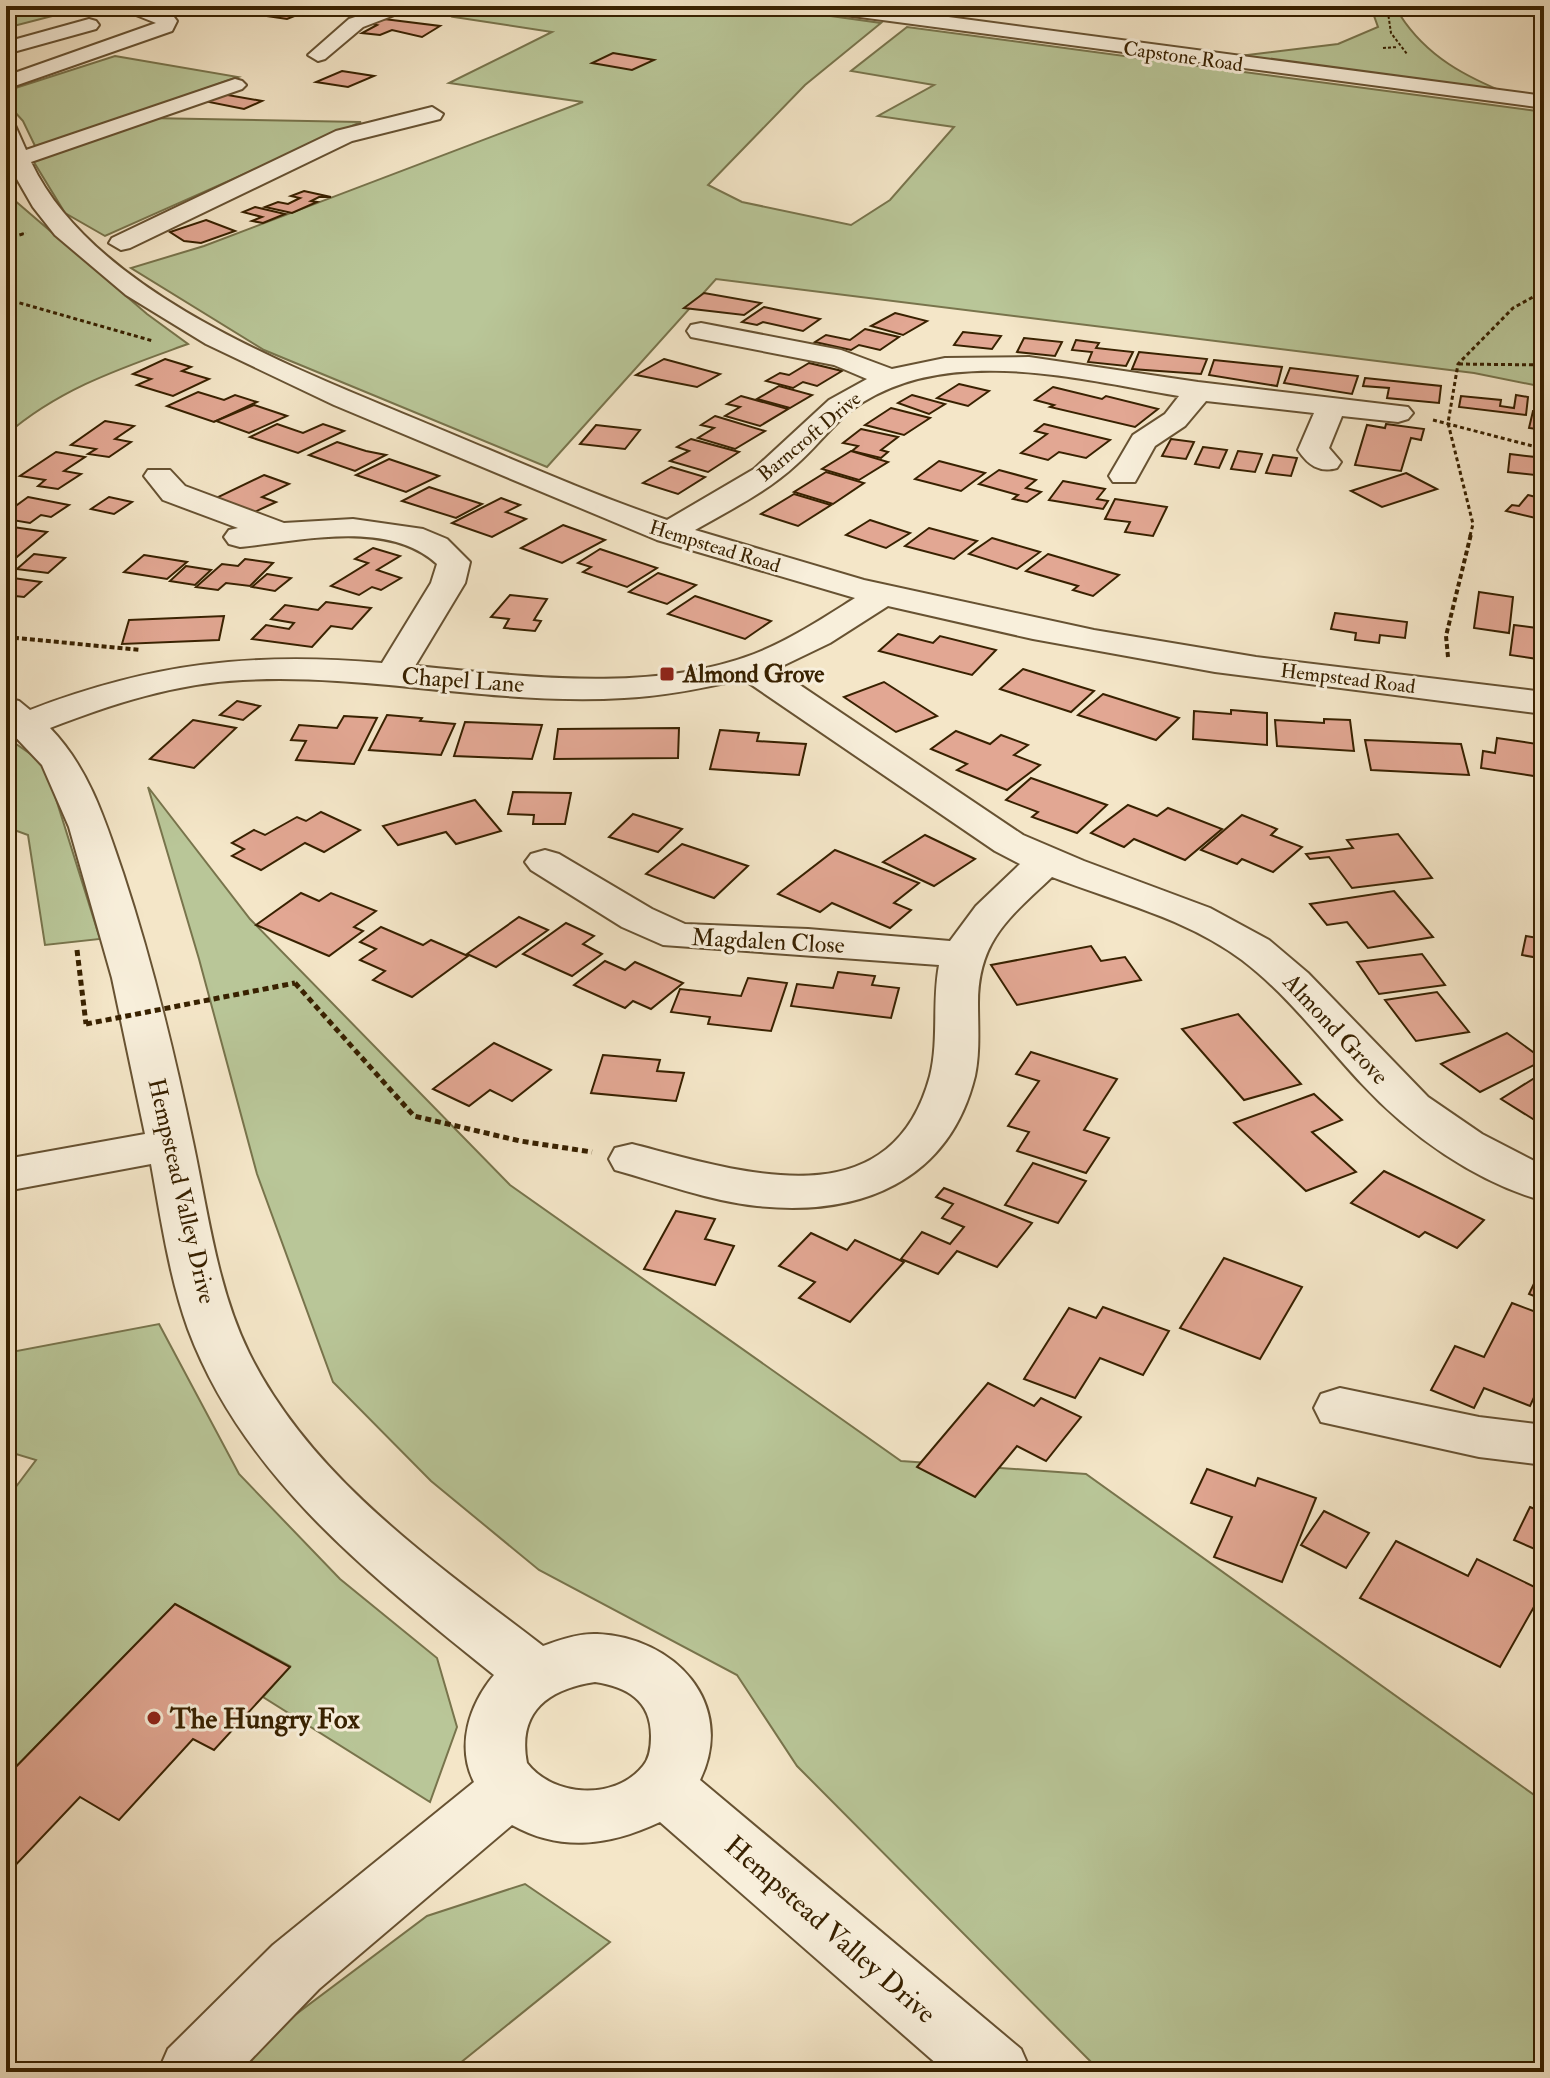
<svg xmlns="http://www.w3.org/2000/svg" width="1550" height="2078" viewBox="0 0 1550 2078" font-family="'IM FELL Double Pica',serif">
<rect width="100%" height="100%" fill="#f4e6c8"/>
<filter id="stains"><feTurbulence type="fractalNoise" baseFrequency=".0025" numOctaves="4"/><feColorMatrix values="0 0 0 0 .2 0 0 0 0 .09 0 0 0 0 .02 0 0 0 .5 -.17"/></filter>
<radialGradient id="worn" r=".72"><stop offset=".6" stop-color="#630" stop-opacity="0"/><stop offset="1" stop-color="#630" stop-opacity=".3"/></radialGradient>
<g fill="#b9c698" stroke="#78744c" stroke-width="2">
<path d="M6 6H91L6 28Z"/>
<path d="M478 6H759L881 23 805 85 708 185 742 202 851 225 890 200 954 127 878 116 934 85 851 71 907 27 1544 112V387L1474 373 716 279 547 467 264 350 131 268 204 246 583 102 449 83 552 32 454 17Z"/>
<path d="M1394 6H1544V15L1416 6 1400 15C1427 57 1466 77 1511 95L1231 57 1338 44 1378 27 1373 13 1390 14Z"/>
<path d="M115 56 238 77 36 148 23 121 6 102V91Z"/>
<path d="M147 118 361 122 105 236 65 213 32 159Z"/>
<path d="M6 193 147 314 188 344C122 368 60 388 6 435Z"/>
<path d="M6 737 45 764 100 939 45 945 28 835 6 827Z"/>
<path d="M148 787 250 919 510 1185 901 1461 1086 1474 1544 1802V2072H1101L797 1766 737 1675 539 1570 431 1481 333 1382 257 1174 199 959Z"/>
<path d="M159 1324 239 1474 340 1579 437 1658 457 1727 430 1802 263 1697 290 1666 175 1604 6 1777V1500L36 1460 6 1451V1353Z"/>
<path d="M525 1884 610 1942 449 2072H237L267 2036 427 1916Z"/>
</g>
<g fill="#e2a793" stroke="#382100" stroke-width="2">
<path d="M282 6H305L307 7 291 11 302 13 287 19 260 15Z"/>
<path d="M346 6H378L387 7 375 13 342 8Z"/>
<path d="M384 19 440 26 422 37 392 30 380 35 362 33 377 25 369 23Z"/>
<path d="M613 53 654 60 632 70 592 63Z"/>
<path d="M342 71 374 76 348 87 316 82Z"/>
<path d="M222 94 262 101 244 109 204 101Z"/>
<path d="M304 191 331 197H319L311 201 317 202 292 213 265 207 278 202 288 204 300 198 291 196Z"/>
<path d="M255 207 285 214 263 223 252 221 262 217 243 212Z"/>
<path d="M206 220 235 231 201 243 184 241 170 232Z"/>
<path d="M704 293 761 303 744 315 684 308Z"/>
<path d="M764 307 820 319 803 331 763 322 757 325 742 322Z"/>
<path d="M895 313 927 321 903 335 871 326Z"/>
<path d="M865 329 899 337 880 350 859 345 851 350 815 342 826 335 850 340Z"/>
<path d="M963 332 1001 336 992 349 954 345Z"/>
<path d="M1024 338 1062 342 1055 356 1017 352Z"/>
<path d="M1076 340 1099 343 1096 348 1133 352 1126 366 1088 362 1092 352 1072 350Z"/>
<path d="M1139 352 1207 359 1201 374 1132 369Z"/>
<path d="M165 359 191 367 182 371 209 379 173 396 137 385 151 379 133 374Z"/>
<path d="M664 359 720 374 697 387 636 375Z"/>
<path d="M1214 360 1282 367 1277 386 1209 375Z"/>
<path d="M809 363 842 371 817 386 803 382 793 388 766 381 780 373 789 375Z"/>
<path d="M1290 368 1358 376 1352 394 1284 383Z"/>
<path d="M1365 378 1441 386 1439 403 1387 398 1389 388 1363 386Z"/>
<path d="M959 384 989 391 968 406 937 398Z"/>
<path d="M779 386 812 395 790 408 757 399Z"/>
<path d="M1053 387 1102 399 1106 396 1158 409 1135 427 1050 407 1054 405 1035 400Z"/>
<path d="M198 392 224 400 235 395 257 402 214 422 167 406Z"/>
<path d="M912 395 945 404 929 414 898 403Z"/>
<path d="M1516 395 1528 397 1526 415 1459 407 1461 396 1501 400 1500 406 1514 408Z"/>
<path d="M741 396 788 409 760 426 725 416 740 407 727 404Z"/>
<path d="M254 405 287 416 249 433 216 421Z"/>
<path d="M891 408 930 418 904 435 865 425Z"/>
<path d="M1533 411 1544 412V430L1529 428Z"/>
<path d="M715 416 765 431 735 449 698 438 714 428 701 425Z"/>
<path d="M105 421 134 426 115 439 131 442 109 457 88 454 96 449 71 445Z"/>
<path d="M277 424 303 433 323 424 344 431 298 453 250 437Z"/>
<path d="M1044 424 1110 440 1086 458 1059 452 1048 460 1021 453 1047 434 1035 431Z"/>
<path d="M1386 424 1424 429 1421 440 1411 438 1401 471 1355 465 1367 425 1385 428Z"/>
<path d="M596 425 640 430 625 449 580 444Z"/>
<path d="M861 429 898 437 881 450 888 452 881 458 852 451 858 446 843 443Z"/>
<path d="M691 439 739 452 708 472 670 461 689 451 677 447Z"/>
<path d="M1171 439 1194 442 1186 459 1162 456Z"/>
<path d="M337 442 366 451 386 455 355 471 309 455Z"/>
<path d="M1203 447 1227 450 1219 468 1195 464Z"/>
<path d="M851 451 888 462 859 480 822 469Z"/>
<path d="M1238 451 1262 454 1255 472 1231 469Z"/>
<path d="M56 452 85 457 64 471 81 474 58 489 38 486 45 480 20 476Z"/>
<path d="M1510 454 1544 458V476L1508 472Z"/>
<path d="M1273 455 1297 458 1291 476 1266 473Z"/>
<path d="M389 459 439 476 406 492 356 475Z"/>
<path d="M939 461 985 473 961 491 915 479Z"/>
<path d="M671 467 705 477 678 494 643 483Z"/>
<path d="M999 470 1036 480 1026 488 1041 492 1027 502 1013 499 1018 495 979 484Z"/>
<path d="M826 472 864 483 833 504 794 492Z"/>
<path d="M1406 473 1437 489 1382 507 1351 491Z"/>
<path d="M264 475 289 484 262 497 276 502 246 516 216 498Z"/>
<path d="M1063 481 1105 489 1097 499 1108 501 1103 509 1049 500Z"/>
<path d="M429 487 482 504 456 518 402 501Z"/>
<path d="M794 494 831 505 798 526 761 514Z"/>
<path d="M1528 495 1544 499V520L1506 511 1512 505 1519 506Z"/>
<path d="M28 497 69 505 51 517 41 515 30 523 6 519V513Z"/>
<path d="M109 497 132 502 114 514 91 509Z"/>
<path d="M501 498 520 505 506 512 526 519 492 537 452 523Z"/>
<path d="M1115 499 1167 507 1153 536 1125 532 1130 522 1105 519Z"/>
<path d="M870 520 910 533 886 548 846 535Z"/>
<path d="M563 525 605 540 562 563 521 548Z"/>
<path d="M6 526 47 532 6 566Z"/>
<path d="M929 528 977 541 954 559 905 546Z"/>
<path d="M992 538 1040 552 1017 569 969 554Z"/>
<path d="M373 548 400 556 377 570 401 578 381 590 372 587 359 595 331 586 368 563 355 559Z"/>
<path d="M600 549 657 568 627 587 583 572 591 567 578 563Z"/>
<path d="M34 554 65 558 48 573 17 569Z"/>
<path d="M1048 554 1119 575 1093 596 1073 590 1078 586 1026 571Z"/>
<path d="M144 555 187 562 167 579 124 572Z"/>
<path d="M245 559 273 563 250 586 226 583 218 590 196 587 222 564 238 566Z"/>
<path d="M186 566 211 570 195 585 170 581Z"/>
<path d="M658 573 696 585 667 604 629 592Z"/>
<path d="M267 574 291 578 275 591 252 587Z"/>
<path d="M6 577 41 582 24 597 6 595Z"/>
<path d="M1479 592 1513 597 1509 633 1474 628Z"/>
<path d="M510 595 547 599 534 620 541 621 535 631 504 628 509 619 491 617Z"/>
<path d="M695 596 771 621 745 639 668 614Z"/>
<path d="M326 602 371 608 352 629 331 626 312 647 252 639 266 625 289 629 294 623 271 619 285 605 318 610Z"/>
<path d="M1335 613 1407 622 1405 638 1380 635 1379 643 1355 640 1356 633 1331 629Z"/>
<path d="M224 616 219 640 122 644 129 620Z"/>
<path d="M1514 625 1544 629V660L1510 655Z"/>
<path d="M898 634 933 643 940 636 996 650 972 675 879 651Z"/>
<path d="M1023 669 1094 691 1071 712 1000 689Z"/>
<path d="M884 682 937 716 896 732 844 697Z"/>
<path d="M1103 694 1179 718 1156 740 1078 715Z"/>
<path d="M237 701 260 706 243 720 220 715Z"/>
<path d="M1231 710 1267 713V745L1193 739 1194 711 1231 714Z"/>
<path d="M387 715 422 718 420 721 455 724 441 755 369 750Z"/>
<path d="M344 716 377 718 354 764 296 760 306 741 291 740 299 725 337 728Z"/>
<path d="M1324 719 1350 720 1354 751 1277 746 1275 720 1324 723Z"/>
<path d="M193 720 236 728 194 768 150 759Z"/>
<path d="M465 722 542 725 532 759 454 756Z"/>
<path d="M679 728 678 758 554 759 558 729Z"/>
<path d="M720 730 759 733 757 741 806 744 799 775 710 769Z"/>
<path d="M956 731 990 744 1001 735 1028 745 1014 755 1040 765 1007 790 957 770 967 764 931 749Z"/>
<path d="M1497 738 1537 744 1534 776 1481 768 1483 751 1495 753Z"/>
<path d="M1365 740 1461 744 1469 775 1371 770Z"/>
<path d="M1031 778 1107 805 1077 833 1032 817 1038 812 1006 800Z"/>
<path d="M513 792 571 793 565 824H533L534 815 508 814Z"/>
<path d="M475 800 501 831 456 844 446 832 398 845 383 826Z"/>
<path d="M1128 805 1157 816 1168 808 1222 829 1185 860 1134 839 1124 847 1091 833Z"/>
<path d="M321 812 360 830 324 852 305 843 261 870 232 856 244 849 232 843 254 830 265 835 297 817 306 821Z"/>
<path d="M633 814 682 829 658 852 609 837Z"/>
<path d="M1242 815 1277 829 1271 835 1302 847 1273 872 1242 859 1237 864 1201 850Z"/>
<path d="M1398 834 1432 878 1352 888 1329 857 1310 859 1306 854 1353 848 1347 840Z"/>
<path d="M925 835 975 859 934 886 883 862Z"/>
<path d="M682 844 748 866 714 898 646 874Z"/>
<path d="M835 850 919 883 894 903 911 910 890 928 832 903 820 912 778 894Z"/>
<path d="M1394 891 1433 937 1368 948 1347 922 1327 925 1310 904Z"/>
<path d="M301 893 319 901 331 893 376 911 354 927 363 931 329 956 256 925Z"/>
<path d="M519 917 548 930 496 967 467 954Z"/>
<path d="M566 923 594 936 583 944 602 954 572 976 523 954Z"/>
<path d="M381 927 423 945 431 940 468 956 412 997 373 980 385 971 360 960 376 949 360 942Z"/>
<path d="M1526 936 1544 939V959L1522 955Z"/>
<path d="M1091 946 1101 961 1125 957 1141 980 1017 1005 991 965Z"/>
<path d="M1422 954 1445 985 1379 994 1357 962Z"/>
<path d="M605 961 625 970 635 962 683 983 651 1009 633 1001 625 1008 574 985Z"/>
<path d="M838 972 875 976 872 985 899 988 891 1018 791 1006 797 984 833 988Z"/>
<path d="M748 978 787 983 771 1031 708 1024 710 1017 671 1012 680 989 741 996Z"/>
<path d="M1437 992 1469 1032 1416 1041 1385 1000Z"/>
<path d="M1238 1014 1301 1084 1244 1100 1182 1029Z"/>
<path d="M1507 1033 1544 1060 1480 1092 1441 1064Z"/>
<path d="M494 1043 551 1070 512 1101 490 1090 469 1106 433 1089Z"/>
<path d="M1031 1052 1117 1079 1084 1130 1109 1138 1086 1173 1017 1151 1029 1132 1008 1126 1039 1081 1016 1074Z"/>
<path d="M603 1055 660 1060 657 1071 684 1073 676 1101 591 1093Z"/>
<path d="M1544 1072V1126L1501 1099Z"/>
<path d="M1314 1094 1342 1120 1312 1132 1356 1172 1306 1191 1234 1123Z"/>
<path d="M1033 1163 1086 1181 1058 1223 1005 1205Z"/>
<path d="M1384 1171 1484 1220 1457 1248 1425 1232 1419 1237 1351 1203Z"/>
<path d="M944 1188 1032 1223 997 1267 957 1251 938 1274 901 1259 922 1232 950 1244 964 1227 942 1218 953 1204 936 1197Z"/>
<path d="M676 1211 715 1219 705 1239 734 1246 715 1285 644 1269Z"/>
<path d="M811 1233 847 1250 855 1240 904 1262 850 1322 799 1298 815 1282 779 1266Z"/>
<path d="M1224 1258 1302 1287 1260 1359 1180 1328Z"/>
<path d="M1544 1263V1300L1529 1294Z"/>
<path d="M1512 1303 1544 1315V1376L1530 1406 1484 1388 1474 1408 1431 1390 1455 1346 1484 1357Z"/>
<path d="M1103 1307 1169 1331 1143 1375 1100 1358 1075 1398 1024 1379 1069 1308 1096 1318Z"/>
<path d="M988 1383 1034 1406 1041 1398 1081 1417 1046 1461 1017 1446 975 1497 917 1467Z"/>
<path d="M1207 1469 1255 1486 1258 1478 1316 1498 1282 1582 1214 1557 1232 1517 1191 1503Z"/>
<path d="M1530 1507 1544 1513V1553L1514 1540Z"/>
<path d="M1324 1511 1369 1533 1346 1568 1301 1545Z"/>
<path d="M1396 1541 1468 1576 1477 1559 1543 1591 1500 1667 1360 1598Z"/>
<path d="M175 1604 290 1667 214 1750 193 1739 119 1820 80 1797 9 1872 6 1870V1777Z"/>
</g>
<g fill="none" stroke-linecap="round" stroke-linejoin="round">
<defs>
<g id="minor">
<path d="M130 6 162 9 174 17 177 21 172 31 6 89V76L156 23 131 13Z"/>
<path d="M389 6H418L363 27 325 59 318 61 308 55 349 19Z"/>
<path d="M812 6H866L1544 96V108L822 12Z"/>
<path d="M89 19 96 21 99 25 96 29 6 54V42Z"/>
<path d="M235 79 242 81 246 85 242 89 31 162C95 297 305 372 435 427 512 459 588 493 667 520L754 469 829 400 867 379 834 365 691 337 687 331 691 325 701 323 841 350 892 369 945 358 1029 357 1198 382 1408 407 1413 413 1408 419 1398 422 1342 416 1329 448 1341 462 1337 468C1319 473 1308 465 1298 450L1314 413 1206 401 1185 426 1155 446 1135 482H1113L1109 476 1133 435 1165 414 1179 396C1081 380 955 345 863 402 837 418 820 444 797 464 767 492 730 510 695 530L864 580 1094 630 1256 657 1544 692V714L1215 672 1033 639 888 606 830 643 776 669 1023 835 1084 861 1210 908 1269 940 1308 973 1428 1097 1482 1134 1544 1166V1201C1475 1182 1409 1135 1361 1083 1322 1041 1288 995 1242 960 1186 918 1116 902 1052 877 1010 917 978 940 978 1003 978 1027 980 1052 975 1076 949 1182 859 1217 757 1206 709 1201 662 1183 615 1170L609 1159 615 1148 632 1144C738 1171 890 1224 930 1076 939 1040 932 1002 939 965L663 945 622 927 531 870 525 862 531 854 545 850 559 854 652 909 685 924 808 929 950 941 976 906 1020 864 995 851 743 679C704 688 665 696 624 698 497 706 370 673 243 680 176 683 112 704 50 728 89 768 105 820 123 873 152 961 174 1051 193 1142 208 1212 217 1288 249 1353 311 1478 435 1563 543 1646 559 1640 579 1633 597 1634 674 1637 737 1703 700 1780L1021 2049 1031 2072H946L660 1822C611 1845 562 1853 512 1825L319 1989 239 2072H158L168 2049 273 1945 474 1782C456 1746 469 1705 494 1675 374 1578 244 1479 188 1329 169 1276 161 1219 151 1164L6 1191V1159L145 1134 112 978 69 827 42 765 6 727V698L19 701 30 710C152 663 252 652 382 663L431 583 437 564C388 519 301 541 240 547L229 544 224 537 229 530 238 528 163 500 144 476 148 470H170L185 486 284 523 353 519 423 529 447 539 470 562 465 583 415 666C524 676 648 694 754 654 790 640 823 618 855 598L657 540 334 405 206 344 126 295 55 235 33 207 6 160V121L14 123 26 150ZM595 1682C627 1687 651 1700 651 1736 651 1746 650 1758 643 1766 615 1801 553 1797 527 1763 517 1711 549 1689 595 1682Z"/>
<path d="M432 107 443 114 440 119 352 141 130 248 121 250 109 243 112 238 336 131Z"/>
<path d="M1340 1388 1479 1417 1544 1425V1465L1479 1457 1321 1422 1314 1408 1321 1394Z"/>
</g>
</defs>
<use href="#minor" stroke="#675232" stroke-width="4"/>
<g stroke="#382100" stroke-width="2" stroke-dasharray="3 2" stroke-linecap="butt">
<path d="M1387 6 1391 33 1407 54"/>
<path d="M1383 48 1398 47"/>
<path d="M21 234 26 233"/>
</g>
<g stroke="#382100" stroke-width="3" stroke-dasharray="4 3" stroke-linecap="butt">
<path d="M6 239 26 233"/>
<path d="M6 256 14 258 6 262"/>
<path d="M6 299 153 341"/>
<path d="M1459 364 1544 365"/>
<path d="M6 396 15 399"/>
<path d="M1433 420 1544 449"/>
<path d="M1470 536 1473 524 1448 423 1458 364 1513 308 1544 291"/>
</g>
<g stroke="#382100" stroke-width="4" stroke-dasharray="5 3" stroke-linecap="butt">
<path d="M6 637 141 650"/>
<path d="M1448 657 1446 636 1471 534"/>
</g>
<g stroke="#382100" stroke-width="5" stroke-dasharray="6 4" stroke-linecap="butt">
<path d="M77 950 86 1024"/>
<path d="M295 983 414 1116 520 1141 592 1152"/>
</g>
<use href="#minor" fill="#f8efdb" fill-rule="evenodd"/>
<path stroke="#382100" stroke-width="5" stroke-dasharray="6 4" stroke-linecap="butt" d="M86 1024 295 983"/>
</g>
<g fill="#8f2418" stroke="#f8efdb" stroke-width="3">
<rect x="659" y="666" width="16" height="16" rx="4"/>
<circle cx="154" cy="1718" r="8"/>
</g>
<g text-anchor="middle" stroke-width="6" stroke-linejoin="round" paint-order="stroke">
<g font-size="20" fill="#382100" stroke="#f8efdb">
<text transform="translate(1183 56) rotate(8)" y="7">Capstone Road</text>
<text transform="translate(809 436) rotate(-40)" y="7">Barncroft Drive</text>
<text transform="translate(715 546) rotate(17)" y="7">Hempstead Road</text>
<text transform="translate(1348 678) rotate(7)" y="7">Hempstead Road</text>
</g>
<g font-size="24" font-weight="bold" fill="#382100" stroke="#f8efdb" text-anchor="start">
<text x="683" y="682">Almond Grove</text>
</g>
<g font-size="24" fill="#382100" stroke="#f8efdb">
<text transform="translate(463 680) rotate(4)" y="8">Chapel Lane</text>
<text transform="translate(768 941) rotate(3)" y="8">Magdalen Close</text>
<text transform="translate(1336 1029) rotate(47)" y="8">Almond Grove</text>
<text transform="translate(182 1191) rotate(77)" y="8">Hempstead Valley Drive</text>
</g>
<g font-size="28" font-weight="bold" fill="#382100" stroke="#f8efdb" text-anchor="start">
<text x="170" y="1728">The Hungry Fox</text>
</g>
<g font-size="28" fill="#382100" stroke="#f8efdb">
<text transform="translate(831 1929) rotate(41)" y="10">Hempstead Valley Drive</text>
</g>
</g>
<rect width="1550" height="2078" fill="none" stroke="#f4e6c8" stroke-width="32"/>
<rect x="8" y="8" width="1534" height="2062" fill="none" stroke="#382100" stroke-width="4"/>
<rect x="16" y="16" width="1518" height="2046" fill="none" stroke="#382100" stroke-width="2"/>
<rect width="100%" height="100%" filter="url(#stains)"/>
<rect width="100%" height="100%" fill="url(#worn)"/>
</svg>
